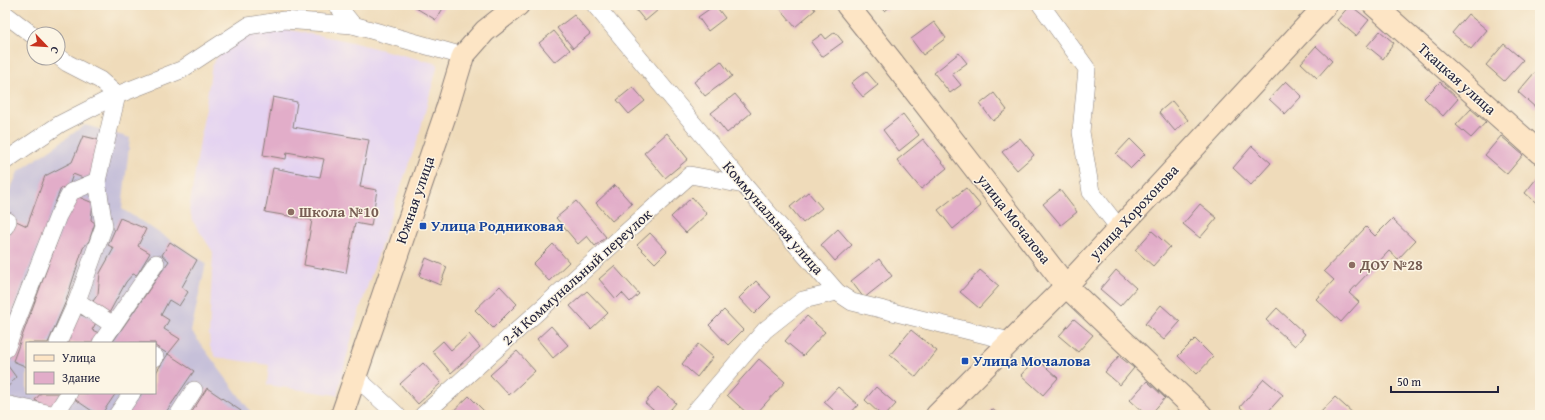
<svg xmlns="http://www.w3.org/2000/svg" width="1545" height="420" viewBox="0 0 1545 420" font-family="'Gentium Book Plus',serif">
<rect width="100%" height="100%" fill="#fcf5e5"/>
<filter id="ink" filterUnits="userSpaceOnUse"><feTurbulence type="fractalNoise" baseFrequency=".025" numOctaves="2"/><feDisplacementMap in="SourceGraphic" scale="8" xChannelSelector="R" yChannelSelector="G"/><feConvolveMatrix kernelMatrix="1 2 1 2 8 2 1 2 1" color-interpolation-filters="sRGB"/></filter>
<filter id="wash" filterUnits="userSpaceOnUse"><feTurbulence type="fractalNoise" baseFrequency=".012" numOctaves="4" result="noise"/><feDisplacementMap in="SourceGraphic" scale="16" xChannelSelector="R" yChannelSelector="G"/><feGaussianBlur stdDeviation="0.9" result="paint"/><feColorMatrix in="noise" values="0 0 0 0 0 0 0 0 0 0 0 0 0 0 0 0 0 1.4 0 .05"/><feComposite in="paint" operator="in"/></filter>
<g filter="url(#wash)">
<rect width="100%" height="100%" fill="#efdbba"/>
<path fill="#e4d3f1" d="M285 29 343 40 438 64 418 138 396 200 357 318 337 395 267 385 269 365 216 357 210 347 209 334 213 252 194 223 189 210 212 65 218 56 245 35Z"/>
<path fill="#c6c0d9" fill-rule="evenodd" d="M85 125 130 138 122 209 206 263 191 331 251 412V415H5V202L18 172ZM27 343H155V393H27Z"/>
<g id="blocks">
<g fill="#e2adc9">
<path d="M417 5H445L436 20 416 8Z"/>
<path d="M632 5H664L645 21Z"/>
<path d="M715 5 725 18 708 31 698 17Z"/>
<path d="M777 5H812L815 10 795 27Z"/>
<path d="M880 5H892L885 11Z"/>
<path d="M1350 5 1369 20 1356 36 1337 20Z"/>
<path d="M1468 14 1487 30 1471 49 1452 33Z"/>
<path d="M574 15 590 34 573 48 557 28Z"/>
<path d="M934 22 946 38 923 55 911 39Z"/>
<path d="M554 31 570 50 555 62 539 43Z"/>
<path d="M1380 31 1394 43 1383 59 1367 46Z"/>
<path d="M835 32 843 42 822 57 811 42 822 34 826 39Z"/>
<path d="M1504 44 1523 60 1504 81 1486 65Z"/>
<path d="M1316 46 1332 61 1317 78 1301 63Z"/>
<path d="M959 53 967 63 952 74 961 85 950 93 934 73Z"/>
<path d="M721 61 732 76 705 96 694 82Z"/>
<path d="M866 71 878 85 863 97 851 83Z"/>
<path d="M1535 72 1540 76V103L1536 108 1518 92Z"/>
<path d="M1286 81 1302 96 1285 114 1269 99Z"/>
<path d="M1440 82 1458 99 1443 116 1424 98Z"/>
<path d="M633 87 645 101 629 114 617 100Z"/>
<path d="M994 93 1007 110 993 121 980 104Z"/>
<path d="M735 94 751 113 727 133 711 113Z"/>
<path d="M273 97 297 102 293 127 369 140 360 187 377 190 371 226 355 223 346 273 304 265 312 220 265 212 273 168 320 177 324 159 287 152 286 159 263 155Z"/>
<path d="M1172 101 1188 120 1175 131 1159 112Z"/>
<path d="M1471 109 1486 122 1471 138 1456 125Z"/>
<path d="M903 114 919 135 899 151 883 130Z"/>
<path d="M667 133 688 159 665 178 644 153Z"/>
<path d="M83 136 104 141 93 175 83 178 73 174 69 186 65 189 61 188 7 323 5 322V243L14 220 27 226 45 176 72 162Z"/>
<path d="M1501 136 1523 155 1507 174 1485 155Z"/>
<path d="M1020 138 1034 155 1017 170 1002 152Z"/>
<path d="M923 139 947 168 921 189 897 160Z"/>
<path d="M1130 139 1145 154 1131 168 1116 154Z"/>
<path d="M1252 146 1271 163 1251 185 1233 168Z"/>
<path d="M1540 174V206L1525 193Z"/>
<path d="M615 185 632 204 612 221 596 203Z"/>
<path d="M966 188 981 206 953 229 938 210Z"/>
<path d="M1060 190 1077 212 1061 225 1043 204Z"/>
<path d="M808 192 822 208 803 223 790 207Z"/>
<path d="M74 195 93 203 91 220 95 223 89 241 83 248 66 301 48 343H27V367L13 361Z"/>
<path d="M692 197 707 214 686 233 671 217Z"/>
<path d="M576 201 606 237 595 246 587 236 578 244 556 218Z"/>
<path d="M1200 204 1217 218 1200 238 1183 224Z"/>
<path d="M120 218 146 229 138 246 150 253 137 275 133 274 126 282 108 315 91 304 98 294 100 273 114 248 108 245Z"/>
<path d="M1392 219 1415 241 1398 259 1389 251 1349 293 1359 302 1341 322 1316 299 1334 280 1324 271 1366 227 1375 236Z"/>
<path d="M838 229 852 245 835 261 821 245Z"/>
<path d="M1152 231 1170 247 1153 266 1135 250Z"/>
<path d="M650 233 667 251 655 263 637 245Z"/>
<path d="M170 242 197 260 182 287 188 292 179 306 169 300 161 315 169 320 164 329 180 339 168 354 155 346V343H112L169 261 162 255Z"/>
<path d="M553 244 569 262 549 281 533 264Z"/>
<path d="M426 258 447 267 440 285 419 276Z"/>
<path d="M879 259 892 276 864 298 851 281Z"/>
<path d="M614 266 639 294 630 302 622 293 616 299 599 279Z"/>
<path d="M980 270 999 286 979 308 960 292Z"/>
<path d="M1116 270 1136 288 1120 306 1100 289Z"/>
<path d="M756 281 771 297 754 314 739 298Z"/>
<path d="M500 286 517 304 493 328 475 310Z"/>
<path d="M587 291 608 313 591 329 570 306Z"/>
<path d="M1161 305 1180 322 1164 340 1145 324Z"/>
<path d="M1277 308 1305 334 1295 346 1266 320Z"/>
<path d="M724 310 743 330 728 345 709 325Z"/>
<path d="M76 313 97 321 92 330 99 333 94 343H64Z"/>
<path d="M807 316 825 332 803 356 785 341Z"/>
<path d="M1074 319 1093 335 1078 352 1059 336Z"/>
<path d="M551 326 568 345 553 358 537 339Z"/>
<path d="M911 330 937 351 916 377 890 355Z"/>
<path d="M469 334 480 347 451 373 432 351 443 341 451 350Z"/>
<path d="M1195 339 1213 357 1197 374 1178 356Z"/>
<path d="M698 344 713 357 697 377 682 364Z"/>
<path d="M517 351 535 371 509 395 490 375Z"/>
<path d="M168 354 194 371 164 415H127L142 393H155V374Z"/>
<path d="M1119 356 1134 368 1120 385 1105 372Z"/>
<path d="M1036 358 1058 378 1043 395 1021 375Z"/>
<path d="M759 359 785 382 755 415H749L727 395Z"/>
<path d="M5 362 16 377 7 388 5 386Z"/>
<path d="M423 363 441 383 418 404 400 384Z"/>
<path d="M1264 379 1283 395 1265 415H1249L1240 407Z"/>
<path d="M1147 381 1165 398 1150 415H1146L1130 400Z"/>
<path d="M658 387 676 403 666 415H659L645 403Z"/>
<path d="M838 387 858 405 849 415H839L824 402Z"/>
<path d="M876 387 896 404 886 415H881L865 400Z"/>
<path d="M207 388 241 411 239 415H190Z"/>
<path d="M41 393H61L50 409 35 400Z"/>
<path d="M77 393H116L101 415H98L73 398Z"/>
<path d="M469 396 485 412 481 415H449Z"/>
<path d="M1335 397 1355 415H1323L1320 413Z"/>
<path d="M992 409 1000 415H987Z"/>
</g>
</g>
</g>
<g filter="url(#ink)">
<use href="#blocks" fill-opacity="0" stroke="#887e7a" stroke-width="1"/>
<g fill="none" stroke-linecap="round" stroke-linejoin="round">
<defs>
<g id="street">
<path d="M337 5 353 25 463 56"/>
<path d="M595 5 744 185 837 292 852 302 1010 341"/>
<path d="M1041 5 1087 69 1081 132 1091 192 1119 228"/>
<path d="M5 14 34 36"/>
<path d="M58 56 67 63 100 80 117 95 181 70 248 26 284 20 353 25"/>
<path d="M5 161 60 124 117 95"/>
<path d="M97 181 117 95"/>
<path d="M5 227 8 221"/>
<path d="M58 343 77 301"/>
<path d="M101 343 156 263"/>
<path d="M6 349 58 216 71 192 97 181 104 226 77 301 113 325"/>
<path d="M155 358V357"/>
<path d="M356 377 397 415"/>
<path d="M5 404 56 415"/>
<path d="M55 415 69 393"/>
<path d="M117 415 132 393"/>
<path d="M178 415 194 390"/>
<path d="M423 415 690 175 744 185"/>
<path d="M692 415 765 330 803 300 837 292"/>
</g>
<g id="secondary">
<path d="M847 5 890 59 1066 286 1201 415"/>
<path d="M1374 5 1540 153"/>
<path d="M342 415 447 109 463 56 485 31 518 5"/>
<path d="M937 415 1066 286 1326 5"/>
</g>
</defs>
<use href="#street" stroke="#887e7a" stroke-width="18"/>
<use href="#secondary" stroke="#887e7a" stroke-width="24"/>
<use href="#street" stroke="#fff" stroke-width="17"/>
<use href="#secondary" stroke="#fde5c5" stroke-width="22"/>
</g>
</g>
<g fill="#8d6e63" stroke="#fcf5e5" stroke-width="1.5">
<circle cx="291" cy="212" r="4"/>
<circle cx="1352" cy="265" r="4"/>
</g>
<g fill="#1a4fb4" stroke="#fcf5e5" stroke-width="1.5">
<rect x="419" y="222" width="8" height="8" rx="2"/>
<rect x="961" y="357" width="8" height="8" rx="2"/>
</g>
<g text-anchor="middle" stroke-width="3" stroke-linejoin="round" paint-order="stroke">
<g font-size="15" fill="#22223b" stroke="#fcf5e5">
<text transform="translate(1457 79) rotate(42)" y="5">Ткацкая улица</text>
<text transform="translate(415 200) rotate(-71)" y="5">Южная улица</text>
<text transform="translate(1134 212) rotate(-47)" y="5">улица Хорохонова</text>
<text transform="translate(773 218) rotate(49)" y="5">Коммунальная улица</text>
<text transform="translate(1014 219) rotate(52)" y="5">улица Мочалова</text>
<text transform="translate(577 277) rotate(-42)" y="5">2-й Коммунальный переулок</text>
</g>
<g font-size="15" font-weight="bold" fill="#785e54" stroke="#fcf5e5" text-anchor="start">
<text x="299" y="217">Школа №10</text>
<text x="1360" y="270">ДОУ №28</text>
</g>
<g font-size="15" font-weight="bold" fill="#164399" stroke="#fcf5e5" text-anchor="start">
<text x="431" y="231">Улица Родниковая</text>
<text x="973" y="366">Улица Мочалова</text>
</g>
</g>
<rect width="1545" height="420" fill="none" stroke="#fcf5e5" stroke-width="20"/>
<rect x="26" y="342" width="130" height="52" fill="#fcf5e5" stroke="#a5a1a1"/>
<rect x="34" y="355" width="20" height="6" fill="#fde5c5" stroke="#a5a1a1"/>
<text x="62" y="362" font-size="12" fill="#22223b">Улица</text>
<rect x="34" y="372" width="20" height="12" fill="#e2adc9" stroke="#a5a1a1"/>
<text x="62" y="382" font-size="12" fill="#22223b">Здание</text>
<g transform="translate(46 46) rotate(115)"><circle r="19" fill="#fcf5e5" stroke="#a5a1a1"/>
<path d="M0-3L7 15L0 10L-7 15Z" fill="#c8321e"/>
<text y="-6" font-size="11" font-weight="bold" text-anchor="middle" fill="#22223b">С</text>
</g>
<path d="M1391 386v6h107v-6" fill="none" stroke="#22223b" stroke-width="2"/>
<text x="1397" y="386" font-size="12" fill="#22223b" stroke="#fcf5e5" stroke-width="3" paint-order="stroke">50 m</text>
</svg>
